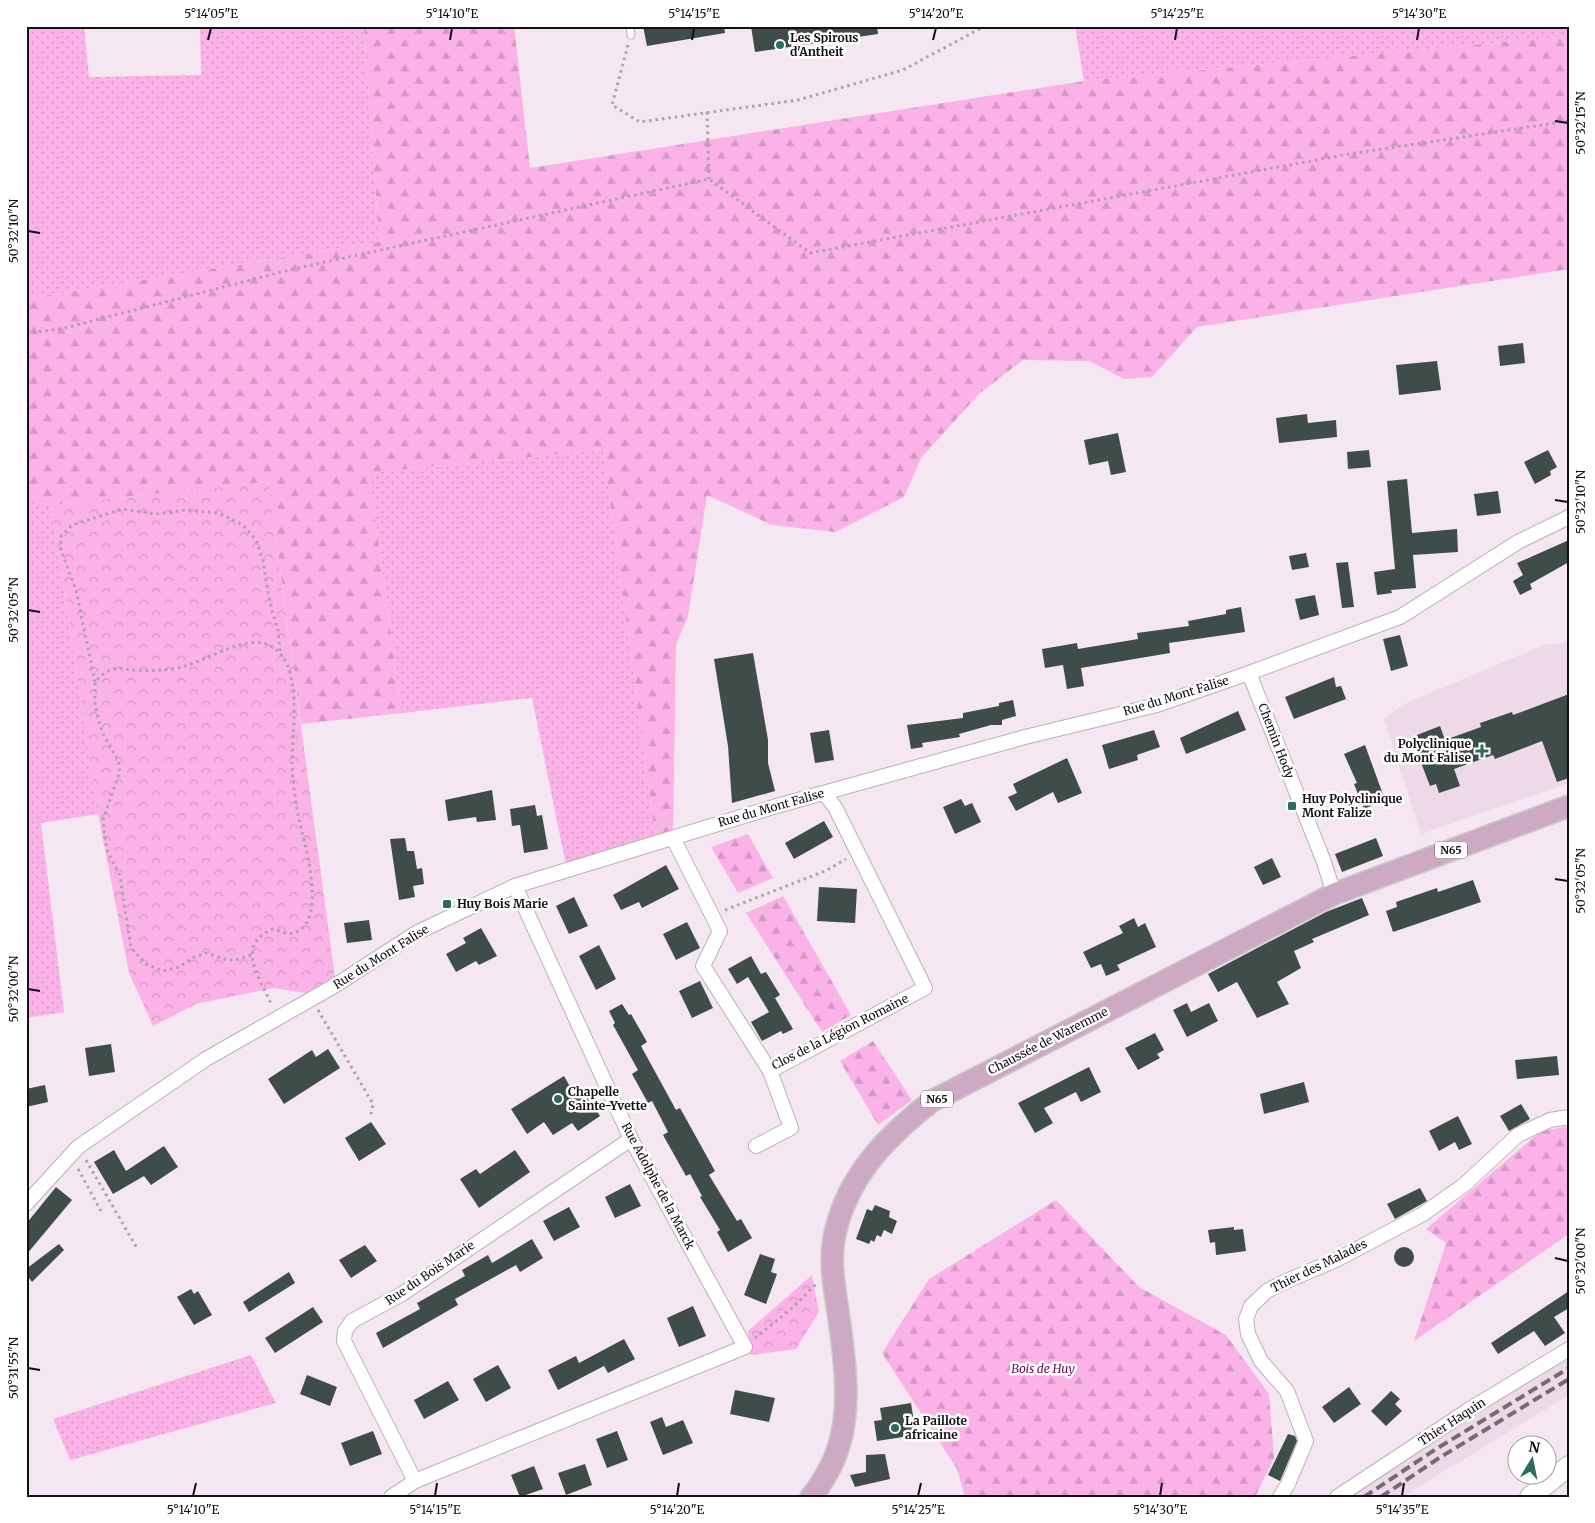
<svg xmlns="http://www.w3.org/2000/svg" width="1595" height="1523" viewBox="0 0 1595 1523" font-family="Merriweather,serif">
<defs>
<pattern id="grass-dots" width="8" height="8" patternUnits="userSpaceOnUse" patternTransform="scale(1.25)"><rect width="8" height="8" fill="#fab2e7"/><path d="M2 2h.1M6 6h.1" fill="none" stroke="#d598c5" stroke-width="1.8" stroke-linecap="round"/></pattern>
<pattern id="forest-firs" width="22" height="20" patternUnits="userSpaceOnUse" patternTransform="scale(1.25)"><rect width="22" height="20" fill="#fab2e7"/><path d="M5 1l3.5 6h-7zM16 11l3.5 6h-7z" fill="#d598c5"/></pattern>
<pattern id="park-crowns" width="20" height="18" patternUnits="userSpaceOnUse" patternTransform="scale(1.25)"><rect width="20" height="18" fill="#fab2e7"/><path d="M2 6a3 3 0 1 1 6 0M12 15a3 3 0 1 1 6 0" fill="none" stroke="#d598c5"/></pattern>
</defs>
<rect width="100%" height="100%" fill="#f5e7f1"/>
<g fill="#edd9e7">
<path d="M1569 642V783L1421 834 1384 719 1402 705 1544 645Z"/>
<path d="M1569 1351V1395L1402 1497H1330Z"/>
</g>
<g fill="url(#grass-dots)">
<path d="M26 26H84L89 77 201 75 200 26H364L379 242 26 299Z"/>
<path d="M1075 26H1569V36L1084 81Z"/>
<path d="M603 450 656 843 567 870 532 698 402 713 369 473Z"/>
<path d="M26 501 51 505 98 814 41 823 64 1012 26 1018Z"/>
<path d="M251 1355 276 1403 70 1460 53 1419Z"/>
</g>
<g fill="url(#forest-firs)">
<path d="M364 26H514L530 168 1084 81 1569 36V269L1197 327 1152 377 1124 379 1089 361 1023 360 979 394 921 458 904 497 835 532 772 525 707 495 688 616 676 645 673 838 656 843 603 450 369 473 402 713 301 724 268 482 51 505 26 501V299L379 242Z"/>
<path d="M748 834 773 878 738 893 711 847Z"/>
<path d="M783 896 851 1015 822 1032 746 913Z"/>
<path d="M873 1041 912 1100 878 1125 840 1061Z"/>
<path d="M1569 1126V1234L1414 1341 1446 1243 1426 1229 1541 1131Z"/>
<path d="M1056 1200 1139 1287 1226 1335 1269 1394 1274 1458 1255 1497H965L957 1469 882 1353 929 1279Z"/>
</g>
<g fill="url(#park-crowns)">
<path d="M268 482 336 985 306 993 273 988 196 1004 153 1026 129 973 98 814 51 505Z"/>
<path d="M812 1275 819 1312 796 1349 750 1355 748 1331Z"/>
</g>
<g fill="#3e4d49">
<path d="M643 26H724L725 33 647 46Z"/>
<path d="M751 26H877L878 34 755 52Z"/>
<path d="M1523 343 1525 363 1500 366 1498 346Z"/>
<path d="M1437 361 1441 390 1399 395 1396 365Z"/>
<path d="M1307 414 1308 423 1336 420 1337 437 1279 443 1276 418Z"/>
<path d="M1118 433 1126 472 1111 475 1108 461 1089 465 1084 440Z"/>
<path d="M1369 450 1371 467 1348 469 1347 452Z"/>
<path d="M1548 450 1557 467 1550 471 1551 475 1535 484 1524 462Z"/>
<path d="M1407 479 1412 533 1457 529 1458 552 1413 555 1416 588 1391 590 1392 593 1377 595 1374 572 1395 569 1387 481Z"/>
<path d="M1498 491 1501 513 1477 516 1474 494Z"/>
<path d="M1569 540V562L1530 584 1532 589 1520 595 1513 581 1523 575 1517 563Z"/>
<path d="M1306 553 1309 567 1292 570 1289 556Z"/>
<path d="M1348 562 1354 607 1342 608 1336 563Z"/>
<path d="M1315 595 1319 615 1300 620 1295 599Z"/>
<path d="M1241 607 1245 632 1169 643 1170 653 1081 668 1084 686 1067 689 1063 665 1045 668 1042 649 1077 643 1078 649 1138 639 1137 633 1189 626 1188 621 1226 614V610Z"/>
<path d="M1400 635 1408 666 1391 671 1383 639Z"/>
<path d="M753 653 768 740V763L775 791 732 803 728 746 714 659Z"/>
<path d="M1334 677 1336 687 1341 686 1346 699 1294 719 1285 697Z"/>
<path d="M1569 694V778L1557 782 1542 741 1495 759 1493 755 1454 769 1460 786 1439 793 1436 784 1430 786 1415 747 1421 745 1417 735 1440 726 1445 740 1481 727 1480 723 1512 712 1513 715Z"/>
<path d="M1013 700 1016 716 1002 720V725H991L959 734 960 737 922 743 923 747 911 749 907 725 963 718V713L999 706V703Z"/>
<path d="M1238 711 1246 730 1186 754 1180 738Z"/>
<path d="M829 730 834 760 815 763 810 733Z"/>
<path d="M1154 730 1160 747 1137 755 1138 760 1109 769 1102 745Z"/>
<path d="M1365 745 1385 800 1364 809 1354 784 1357 783 1344 754Z"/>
<path d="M1067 758 1082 793 1058 803 1053 792 1016 811 1008 797 1017 793 1013 784Z"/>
<path d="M492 790 496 820 477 822 476 817 448 821 445 800Z"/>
<path d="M961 799 965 806 972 803 981 822 955 834 943 807Z"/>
<path d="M535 805 537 816 542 815 548 849 524 853 520 825 512 826 510 809Z"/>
<path d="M824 821 833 837 794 859 785 843Z"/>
<path d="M405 838 407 851H414L417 869 422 868 424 884 413 886 415 897 399 900 390 839Z"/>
<path d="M1376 838 1383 856 1342 872 1335 854Z"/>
<path d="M1272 858 1281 877 1263 885 1254 867Z"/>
<path d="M666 865 679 889 642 908 639 902 621 910 613 895Z"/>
<path d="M1473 880 1481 902 1393 932 1386 911 1397 907 1396 902 1437 888 1438 892Z"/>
<path d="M819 887 857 889 855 923 817 921Z"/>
<path d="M574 897 588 926 569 934 556 906Z"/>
<path d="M1362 898 1369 915 1312 939 1314 942 1294 951 1301 968 1277 982 1289 1004 1257 1018 1237 982 1218 992 1208 974 1326 912Z"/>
<path d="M1134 918 1138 927 1145 923 1156 947 1117 965 1120 970 1106 976 1101 964 1091 968 1083 952 1123 933 1119 926Z"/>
<path d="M369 920 372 940 347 943 344 923Z"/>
<path d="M687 922 700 948 676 960 663 934Z"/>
<path d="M481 928 497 956 479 965 476 961 456 972 446 954 466 943 463 938Z"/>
<path d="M599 945 616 979 596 990 579 956Z"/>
<path d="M751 956 761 974 766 972 780 995 775 998 793 1029 783 1034 781 1031 762 1041 751 1022 769 1012 748 977 737 984 728 969Z"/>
<path d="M700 981 713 1008 692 1018 679 991Z"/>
<path d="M1187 1003 1191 1012 1209 1003 1218 1021 1187 1037 1173 1010Z"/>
<path d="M622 1004 629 1015 631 1014 647 1042 641 1046 676 1110 680 1108 715 1171 709 1175 737 1221 741 1219 752 1238 728 1252 717 1232 720 1230 700 1197 702 1196 690 1174 686 1176 663 1135 668 1132 652 1101 648 1103 632 1074 638 1070 613 1025 615 1023 609 1011Z"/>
<path d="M1155 1033 1164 1050 1157 1054 1160 1058 1138 1070 1125 1048Z"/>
<path d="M111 1044 115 1072 89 1076 85 1048Z"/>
<path d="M328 1049 340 1068 284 1104 268 1079 312 1050 316 1057Z"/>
<path d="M1557 1056 1559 1075 1517 1079 1515 1060Z"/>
<path d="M1089 1067 1101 1092 1081 1102 1076 1092 1044 1108 1053 1123 1035 1133 1018 1103Z"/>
<path d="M564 1076 572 1090 580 1085 600 1116 578 1131 572 1123 553 1135 544 1122 527 1134 511 1109Z"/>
<path d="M1304 1082 1309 1102 1264 1114 1260 1094Z"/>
<path d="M45 1085 48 1102 26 1107V1089Z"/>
<path d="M1521 1104 1530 1119 1509 1131 1500 1116Z"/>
<path d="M1458 1116 1472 1144 1459 1150 1455 1142 1439 1151 1429 1131Z"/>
<path d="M371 1122 386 1144 359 1161 345 1138Z"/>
<path d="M164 1146 178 1167 151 1185 144 1176 113 1194 94 1162 114 1150 126 1171Z"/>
<path d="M515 1150 530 1172 479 1208 460 1179 476 1169 480 1174Z"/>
<path d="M630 1184 641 1206 615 1218 605 1197Z"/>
<path d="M56 1187 72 1200 26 1255V1224Z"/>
<path d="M1420 1188 1427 1201 1395 1219 1387 1204Z"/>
<path d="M875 1205 890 1211 889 1217 897 1221 892 1234 884 1230 881 1237 877 1235 874 1242 871 1240 869 1244 856 1239 867 1209 872 1211Z"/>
<path d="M569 1207 580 1227 554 1241 543 1221Z"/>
<path d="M1234 1227V1230L1243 1229 1246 1251 1216 1255 1215 1242 1210 1243 1208 1230Z"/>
<path d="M532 1239 543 1258 520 1272 516 1265 455 1299 458 1305 383 1348 376 1333 420 1309 417 1303 465 1276 462 1270 488 1255 492 1263Z"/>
<path d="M59 1244 64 1250 32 1282 26 1274V1269Z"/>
<path d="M365 1245 377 1261 351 1278 339 1260Z"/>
<circle cx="1404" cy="1257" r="10"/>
<path d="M760 1254 775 1259 771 1272 777 1274 766 1304 744 1295Z"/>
<path d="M289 1272 295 1283 249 1312 243 1302Z"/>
<path d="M191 1289 194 1294 198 1291 212 1315 194 1325 177 1297Z"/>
<path d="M1569 1291V1308L1554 1317 1565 1333 1545 1346 1534 1331 1498 1354 1491 1343Z"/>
<path d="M693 1306 706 1336 679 1347 667 1318Z"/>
<path d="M313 1307 323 1322 275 1353 265 1338Z"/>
<path d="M624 1339 635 1359 608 1373 604 1366 558 1390 548 1370 576 1356 579 1363Z"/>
<path d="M498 1365 511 1388 486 1402 473 1379Z"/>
<path d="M307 1375 337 1387 330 1406 300 1394Z"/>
<path d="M448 1381 459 1400 424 1419 414 1400Z"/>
<path d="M1349 1387 1361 1404 1334 1423 1322 1407Z"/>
<path d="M735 1390 775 1398 769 1422 730 1414Z"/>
<path d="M1391 1391 1400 1399 1395 1404 1402 1411 1386 1426 1371 1411Z"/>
<path d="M911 1403 916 1435 877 1441 874 1421 882 1420 880 1408Z"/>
<path d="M662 1417 666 1427 683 1420 693 1443 663 1455 650 1422Z"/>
<path d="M373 1431 382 1454 350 1466 341 1443Z"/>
<path d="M617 1431 628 1460 607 1468 596 1439Z"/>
<path d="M1288 1434 1295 1436 1297 1441 1280 1481 1268 1475Z"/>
<path d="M885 1454 890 1479 855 1487 850 1475 866 1472V1455Z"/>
<path d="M585 1464 592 1485 566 1495 558 1473Z"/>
<path d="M534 1466 543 1489 520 1497 511 1475Z"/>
</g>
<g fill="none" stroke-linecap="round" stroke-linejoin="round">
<defs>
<path id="service" d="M630 26 631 35"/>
<g id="minor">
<path d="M1249 673 1324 862 1334 894"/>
<path d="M673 838 720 931 703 966 770 1071 925 988 835 807 824 793"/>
<path d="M756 1146 791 1128 770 1071"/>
<path d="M26 1204 78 1147 206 1059 336 985 416 933 515 886 780 805 1025 737 1157 705 1249 673 1400 617 1518 542 1569 517"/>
<path d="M415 1481 344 1341 345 1331 352 1321 402 1294 631 1139"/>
<path d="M391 1497 415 1481 745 1347 631 1139 515 886"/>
<path d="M1280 1497 1288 1484 1306 1441 1287 1391 1261 1361 1248 1334 1246 1319 1251 1306 1267 1291 1284 1282 1336 1260 1423 1214 1464 1185 1518 1135 1550 1120 1569 1117"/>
<path d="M1337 1497 1470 1409 1569 1349"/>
</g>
<path id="secondary" d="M1530 1497 1569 1466"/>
<path id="primary" d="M811 1497C817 1491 821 1483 826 1475 855 1428 846 1365 838 1312 833 1279 828 1254 838 1222 853 1170 891 1133 932 1101L1334 894 1569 806"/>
</defs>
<use href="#service" stroke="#bcafb8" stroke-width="9"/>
<use href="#minor" stroke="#bcafb8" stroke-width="16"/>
<use href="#secondary" stroke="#bcafb8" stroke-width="22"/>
<use href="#primary" stroke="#cbcacb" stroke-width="24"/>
<g stroke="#ada2aa" stroke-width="3" stroke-dasharray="2.5 4" stroke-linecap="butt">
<path d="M628 45 612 105 640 122 798 100 903 70 985 26"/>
<path d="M707 112 709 179"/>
<path d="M26 333 61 329 293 269 709 179 810 253 1349 154 1569 121"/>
<path d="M95 682 76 590 61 550V536L72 525 122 509 156 514 186 510 218 513 243 525 256 540 263 560 270 604 278 630 280 652"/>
<path d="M725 910 825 871 846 859"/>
<path d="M251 955 236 960H227L207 953 194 957 179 967 163 971 146 964 131 948 120 876 107 850 104 830 103 820 120 771 118 760 102 732 95 706V682C100 677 106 671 113 669 120 667 126 669 132 670 149 671 168 671 185 666 207 660 249 633 271 646 304 664 292 731 292 763 293 782 295 801 299 819 304 843 329 921 294 933 287 935 280 931 273 929 234 945 260 978 272 1006"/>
<path d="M318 1010 373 1104 371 1114"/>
<path d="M86 1160 138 1250"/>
<path d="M78 1169 101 1211"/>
<path d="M755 1338 790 1310 816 1284"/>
</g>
<use href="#service" stroke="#fff" stroke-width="7"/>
<use href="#minor" stroke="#fff" stroke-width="14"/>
<use href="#secondary" stroke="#fff" stroke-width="20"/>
<use href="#primary" stroke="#cda9c4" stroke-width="21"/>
<g stroke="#746c72" stroke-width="4" stroke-dasharray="10 5" stroke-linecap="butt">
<path d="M1364 1497 1436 1449 1569 1368"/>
<path d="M1381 1497 1439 1458 1569 1379"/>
</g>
</g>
<path fill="none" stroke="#130f12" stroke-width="2" d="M208 40 211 28M450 40 452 28M692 40 694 28M933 40 936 28M1175 40 1177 28M1417 40 1419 28M1555 121 1568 123M28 231 40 233M1555 500 1568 502M28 610 40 612M1555 879 1568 881M28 989 40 991M1555 1258 1568 1261M28 1368 40 1370M193 1496 196 1483M435 1496 437 1483M677 1496 679 1483M918 1496 921 1483M1160 1496 1162 1483M1402 1496 1404 1483"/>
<g fill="#2a6d5f" stroke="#fff" stroke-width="2">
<circle cx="780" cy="45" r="5"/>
<path d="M1479.5 743.5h5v5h5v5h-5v5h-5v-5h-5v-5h5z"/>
<rect x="1287" y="801" width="10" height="10" rx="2.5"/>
<rect x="442" y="899" width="10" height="10" rx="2.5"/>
<circle cx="558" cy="1099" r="5"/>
<circle cx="895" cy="1428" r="5"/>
</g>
<g text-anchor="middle" stroke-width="5" stroke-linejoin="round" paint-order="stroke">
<g fill="#fff" stroke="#5a5759" stroke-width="1">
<rect x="1435" y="841.5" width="32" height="17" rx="4"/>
<rect x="921" y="1090.5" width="32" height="17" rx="4"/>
</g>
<g font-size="11" font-weight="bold" fill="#130f12">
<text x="1451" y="854">N65</text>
<text x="937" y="1103">N65</text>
</g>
<g font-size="12" font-weight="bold" fill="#130f12" stroke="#fff" text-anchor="start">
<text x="790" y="42">Les Spirous<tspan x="790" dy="14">d'Antheit</tspan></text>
<text x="1471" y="748" text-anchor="end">Polyclinique<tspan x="1471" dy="14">du Mont Falise</tspan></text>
<text x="1302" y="803">Huy Polyclinique<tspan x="1302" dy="14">Mont Falize</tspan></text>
<text x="457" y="908">Huy Bois Marie</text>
<text x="568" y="1096">Chapelle<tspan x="568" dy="14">Sainte-Yvette</tspan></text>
<text x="905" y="1425">La Paillote<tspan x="905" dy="14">africaine</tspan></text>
</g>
<g font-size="12" fill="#130f12" stroke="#fff">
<text transform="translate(1176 696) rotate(-17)" y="4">Rue du Mont Falise</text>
<text transform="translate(1276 741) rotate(69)" y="4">Chemin Hody</text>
<text transform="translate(771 808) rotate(-16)" y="4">Rue du Mont Falise</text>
<text transform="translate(381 957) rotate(-32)" y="4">Rue du Mont Falise</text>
<text transform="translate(840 1032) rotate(-27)" y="4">Clos de la Légion Romaine</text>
<text transform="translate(1048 1041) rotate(-27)" y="4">Chaussée de Waremme</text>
<text transform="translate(658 1186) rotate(62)" y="4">Rue Adolphe de la Marck</text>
<text transform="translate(1319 1266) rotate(-26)" y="4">Thier des Malades</text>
<text transform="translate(430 1273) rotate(-34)" y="4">Rue du Bois Marie</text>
<text transform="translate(1452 1422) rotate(-33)" y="4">Thier Haquin</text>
</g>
<g font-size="12" font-style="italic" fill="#630b55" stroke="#fff">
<text x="1043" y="1373">Bois de Huy</text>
</g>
</g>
<rect width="1595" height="1523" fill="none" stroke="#ffffff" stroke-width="55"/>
<g transform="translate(1532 1460) rotate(10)"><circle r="24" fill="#ffffff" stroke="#a19fa0"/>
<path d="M0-4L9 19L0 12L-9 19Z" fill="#2a6d5f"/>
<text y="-8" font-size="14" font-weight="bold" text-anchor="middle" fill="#130f12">N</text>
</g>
<rect x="28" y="28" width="1540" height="1468" fill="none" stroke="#130f12" stroke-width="2"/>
<g font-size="12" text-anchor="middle" fill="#130f12">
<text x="211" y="18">5°14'05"E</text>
<text x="452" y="18">5°14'10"E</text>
<text x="694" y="18">5°14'15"E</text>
<text x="936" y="18">5°14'20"E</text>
<text x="1177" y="18">5°14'25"E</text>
<text x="1419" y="18">5°14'30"E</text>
<text transform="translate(1581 123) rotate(-90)" y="4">50°32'15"N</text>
<text transform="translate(14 231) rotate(-90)" y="4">50°32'10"N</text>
<text transform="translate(1581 502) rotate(-90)" y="4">50°32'10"N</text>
<text transform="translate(14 610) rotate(-90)" y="4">50°32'05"N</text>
<text transform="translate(1581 881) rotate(-90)" y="4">50°32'05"N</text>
<text transform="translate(14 989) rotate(-90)" y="4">50°32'00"N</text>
<text transform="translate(1581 1261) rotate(-90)" y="4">50°32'00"N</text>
<text transform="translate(14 1368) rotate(-90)" y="4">50°31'55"N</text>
<text x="193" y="1514">5°14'10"E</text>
<text x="435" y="1514">5°14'15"E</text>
<text x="677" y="1514">5°14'20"E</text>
<text x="918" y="1514">5°14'25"E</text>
<text x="1160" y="1514">5°14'30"E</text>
<text x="1402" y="1514">5°14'35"E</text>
</g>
</svg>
